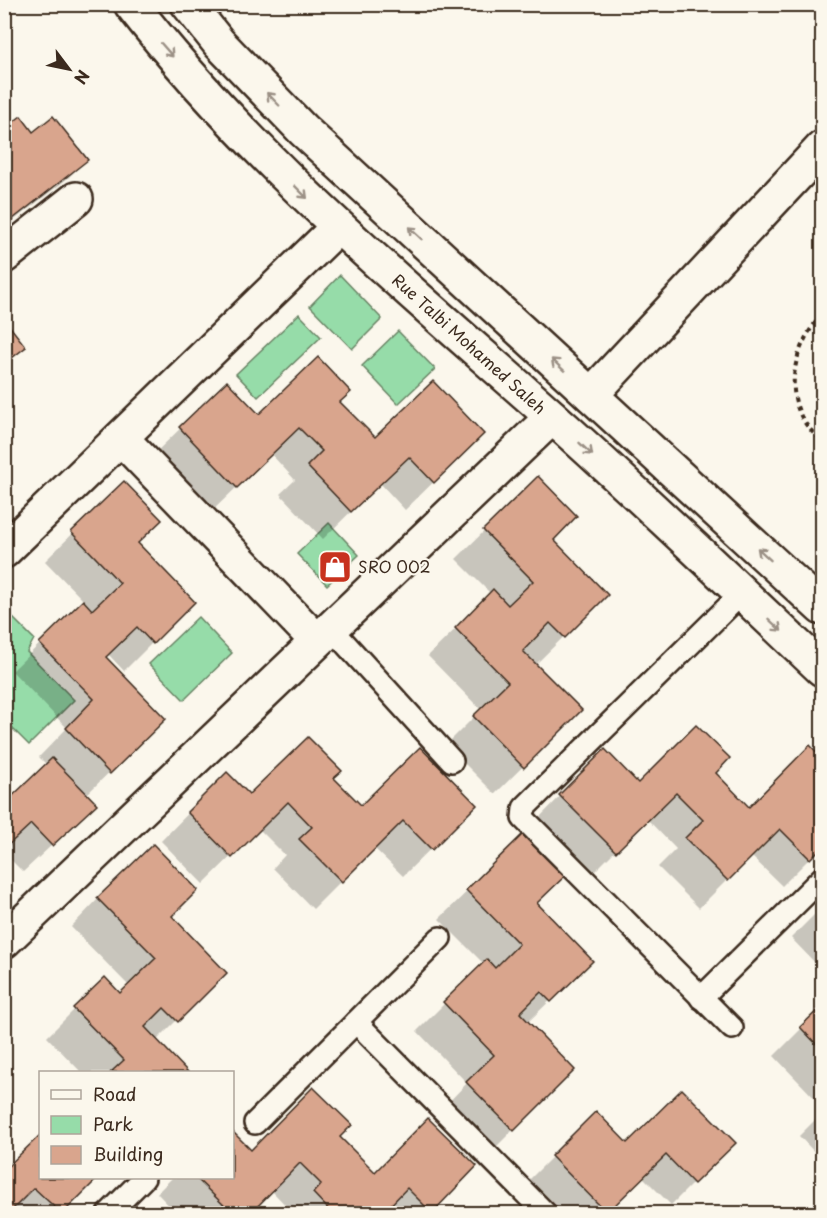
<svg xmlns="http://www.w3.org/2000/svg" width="827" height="1218" viewBox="0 0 827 1218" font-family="'Playpen Sans',sans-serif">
<rect width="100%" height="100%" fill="#fbf7ec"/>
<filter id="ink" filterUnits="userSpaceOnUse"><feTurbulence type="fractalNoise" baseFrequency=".0167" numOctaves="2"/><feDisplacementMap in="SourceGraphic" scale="12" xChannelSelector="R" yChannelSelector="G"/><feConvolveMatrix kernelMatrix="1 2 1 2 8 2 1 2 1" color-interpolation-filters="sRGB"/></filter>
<g filter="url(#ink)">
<g fill="#96dca9" stroke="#688364" stroke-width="1.5">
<path d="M340 275 382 319 352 349 310 306Z"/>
<path d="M299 314 321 337 258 397 236 374Z"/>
<path d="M398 331 435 369 398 404 362 366Z"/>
<path d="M329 523 359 555 327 585 297 554Z"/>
<path d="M5 610 34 639 27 652 74 700 29 745 5 721Z"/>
<path d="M198 617 232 653 184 700 149 664Z"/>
</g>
<g fill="#0003">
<path d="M4 131 33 134 86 160 68 178 4 228Z"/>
<path d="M4 322 24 347 4 366Z"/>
<path d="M227 383 259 416 339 402 375 440 454 462 405 510 380 483 323 539 280 494 295 480 271 454 209 514 152 456Z"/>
<path d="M538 478 552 540 606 595 535 665 580 710 495 794 446 745 481 710 428 656 491 594 456 559Z"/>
<path d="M124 483 136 543 193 602 124 671 108 654 104 658 164 719 86 795 67 831 23 872 4 853V806L47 765 39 757 67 728 12 671 84 601 45 561Z"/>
<path d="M810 748 822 760V846L782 886 751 856 699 908 658 867 676 849 647 819 587 879 533 824 605 751 638 785 713 773 749 809Z"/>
<path d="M227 774 249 796 332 778 361 807 475 805 403 876 374 848 313 909 273 868 285 855 259 829 203 884 161 841Z"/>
<path d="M524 836 535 903 563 988 527 1023 573 1070 485 1158 440 1111 467 1083 417 1031 484 964 439 919Z"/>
<path d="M98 899 170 916 224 973 156 1041 186 1072H81L47 1037 105 979 120 995 129 986 71 927Z"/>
<path d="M822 907V970L791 938Z"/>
<path d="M822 1008V1106L774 1056Z"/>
<path d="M596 1113 627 1145 733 1143 671 1205 642 1176 604 1214H563L530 1179Z"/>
<path d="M822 1113V1160L799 1136Z"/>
<path d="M40 1137V1178H95L60 1213 4 1214 5 1173Z"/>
<path d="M338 1137 375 1174 475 1166 429 1214H294L271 1190 248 1214H177L157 1193 172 1178H232L251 1152Z"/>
</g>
<g fill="#d9a58d" stroke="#3b2a1e" stroke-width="1.5">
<path d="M21 116 33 132 53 116 88 160 4 226V129Z"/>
<path d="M4 319 26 347 4 364Z"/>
<path d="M318 357 351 392 340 402 375 437 433 381 484 434 434 483 409 457 351 512 307 466 322 451 299 428 237 488 179 427 227 381 259 414Z"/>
<path d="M538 476 577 516 554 540 608 595 565 638 550 623 523 651 582 710 524 768 473 716 508 682 455 628 493 589 508 605 533 581 483 530Z"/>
<path d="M124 481 162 520 138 543 195 602 153 644 137 627 106 657 166 719 110 774 66 728 94 699 39 643 83 600 92 610 120 583 71 532Z"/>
<path d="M696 725 730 758 716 773 749 807 810 745 822 758V847L810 859 780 829 728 881 685 838 703 820 676 793 616 852 559 795 605 749 638 783Z"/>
<path d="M308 737 342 771 334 778 361 805 420 747 477 805 432 850 403 821 342 882 299 839 312 827 288 802 232 858 187 812 227 772 249 794Z"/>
<path d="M52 758 97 804 52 846 31 824 4 849V804Z"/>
<path d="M524 833 565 876 537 903 593 961 551 1002 541 992 520 1013 575 1070 514 1131 466 1082 494 1055 443 1002 487 959 495 968 519 944 466 890Z"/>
<path d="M153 844 198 890 172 916 227 973 178 1022 164 1008 145 1027 188 1072H111L124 1060 73 1008 105 977 120 993 156 958 97 898Z"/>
<path d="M822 1006V1050L800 1027Z"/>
<path d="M313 1087 352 1125 340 1137 375 1172 428 1118 477 1166 432 1213 407 1188 382 1214H333L313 1193 321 1184 300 1163 250 1214H233L196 1178H232V1131L251 1150Z"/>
<path d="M682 1089 736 1143 694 1184 666 1155 607 1213 551 1156 596 1111 627 1143Z"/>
<path d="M40 1135V1178H98L62 1214 34 1188 8 1214H4V1170Z"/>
</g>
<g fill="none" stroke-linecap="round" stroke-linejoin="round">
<defs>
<g id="service">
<path d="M331 628 452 761"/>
<path d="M701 998 822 878"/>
<path d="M356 1022 546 1214"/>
<path d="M732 1028 523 818 524 808 742 593"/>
<path d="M255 1123 440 938"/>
<path d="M108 1214 144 1178"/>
</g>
<g id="minor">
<path d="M131 4C249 156 397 280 540 406 636 491 729 581 822 669"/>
<path d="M188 4 219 43 303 130 822 608"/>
<path d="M4 256 76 199"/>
<path d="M591 395 822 148"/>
<path d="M121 438 317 641"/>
<path d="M4 551 338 227"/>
<path d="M4 941 552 417"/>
</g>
</defs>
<use href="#service" stroke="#3b2a1e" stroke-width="26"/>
<use href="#minor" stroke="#3b2a1e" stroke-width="38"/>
<path stroke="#3b2a1e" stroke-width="4" stroke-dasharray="4.5 4.5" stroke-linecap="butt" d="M822 315C790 348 779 410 822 440"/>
<use href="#service" stroke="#fbf7ec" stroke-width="21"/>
<use href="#minor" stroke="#fbf7ec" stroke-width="33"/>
</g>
<defs><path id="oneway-shaft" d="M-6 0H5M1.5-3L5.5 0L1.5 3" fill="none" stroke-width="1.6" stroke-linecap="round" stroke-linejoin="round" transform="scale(1.5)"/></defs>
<g stroke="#9b9085">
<use href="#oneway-shaft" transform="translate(167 50) rotate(49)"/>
<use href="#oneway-shaft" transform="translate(273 99) rotate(-134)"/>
<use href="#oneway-shaft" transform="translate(301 192) rotate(45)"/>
<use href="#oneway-shaft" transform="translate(415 233) rotate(-137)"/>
<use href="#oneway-shaft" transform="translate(558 365) rotate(-137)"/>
<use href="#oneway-shaft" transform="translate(586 449) rotate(43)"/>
<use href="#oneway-shaft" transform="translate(764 554) rotate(-137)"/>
<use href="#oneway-shaft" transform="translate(775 625) rotate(43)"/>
</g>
</g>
<defs>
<symbol id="shop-square" viewBox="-11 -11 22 22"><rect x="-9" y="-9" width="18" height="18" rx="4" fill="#c8321e" stroke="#fbf7ec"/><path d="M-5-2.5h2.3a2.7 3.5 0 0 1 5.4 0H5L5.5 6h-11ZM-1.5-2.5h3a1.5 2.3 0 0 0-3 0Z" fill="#fff"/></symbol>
</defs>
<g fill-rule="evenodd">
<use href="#shop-square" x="316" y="548" width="38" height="38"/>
</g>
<g text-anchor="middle" stroke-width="4.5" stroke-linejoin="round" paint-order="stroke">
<g font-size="16" fill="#3b2a1e" stroke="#fbf7ec">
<text transform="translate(469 344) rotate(42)" y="6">Rue Talbi Mohamed Saleh</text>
</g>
<g font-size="16" fill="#3b2a1e" stroke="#fbf7ec" text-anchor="start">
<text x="358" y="573">SRO 002</text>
</g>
</g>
<rect width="827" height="1218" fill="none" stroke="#fbf7ec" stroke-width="24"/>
<rect x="12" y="12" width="803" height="1194" fill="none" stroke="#3b2a1e" stroke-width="2" filter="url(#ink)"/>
<rect x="39" y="1071" width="195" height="108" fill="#fbf7ec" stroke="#aea59a" stroke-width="1.5"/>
<rect x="51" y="1090" width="30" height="9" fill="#fbf7ec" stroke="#aea59a" stroke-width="1.5"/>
<text x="93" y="1101" font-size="18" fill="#3b2a1e">Road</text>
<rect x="51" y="1116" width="30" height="18" fill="#96dca9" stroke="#aea59a" stroke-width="1.5"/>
<text x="93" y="1131" font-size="18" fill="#3b2a1e">Park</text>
<rect x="51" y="1146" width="30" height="18" fill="#d9a58d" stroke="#aea59a" stroke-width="1.5"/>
<text x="93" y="1161" font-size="18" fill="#3b2a1e">Building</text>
<g transform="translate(69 69) rotate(122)" stroke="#fbf7ec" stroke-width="4.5" paint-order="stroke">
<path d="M0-4.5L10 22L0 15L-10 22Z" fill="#3b2a1e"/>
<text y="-9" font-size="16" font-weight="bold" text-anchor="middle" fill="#3b2a1e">N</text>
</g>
</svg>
